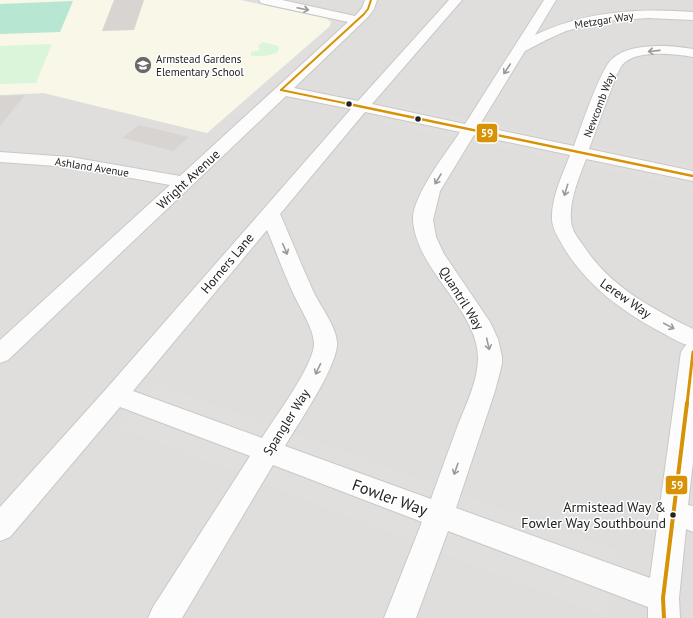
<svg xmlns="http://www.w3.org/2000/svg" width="693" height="618" viewBox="0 0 693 618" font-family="'PT Sans',sans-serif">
<rect width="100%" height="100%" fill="#f0eeeb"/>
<path fill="#dfdedc" d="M240 0H693V618H0V95L43 93 207 133 330 26 327 19Z"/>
<path fill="#f8f7e8" d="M0 0H240L327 19 331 22 330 26 207 133 44 93 0 95Z"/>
<g fill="#daf5da">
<path d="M263 42 278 46 279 49 277 53 265 56H251V52L260 50 258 46Z"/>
<path d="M52 44 36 83 0 84V46Z"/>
</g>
<path fill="#b7e6d2" d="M73 1 60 32 0 34V4Z"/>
<g fill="#e0dfde">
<path d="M318 37 327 38 242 117 230 114Z"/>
<path d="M383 101 693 166V188L369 120Z"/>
<path d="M155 383 618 551 606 617 119 427Z"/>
</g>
<g fill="#d7d4d2">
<path d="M114 0H144L134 30 102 31Z"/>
<path d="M25 95 0 126V96Z"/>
<path d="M139 125 189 137 173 151 122 138Z"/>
</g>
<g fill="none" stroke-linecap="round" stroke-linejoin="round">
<defs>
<path id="minor" d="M259 0H282L355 16 362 8 365 0H377L374 9 368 17 294 88 358 101 449 0H462L372 104 465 124 544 0H556L535 35C585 11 639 8 693 12V20L648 18 604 21 566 31 546 40 525 51 479 126 574 146C581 127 600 70 612 59 630 42 671 45 693 49V57C675 54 636 49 622 65 620 68 618 73 616 76L589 149 693 171V181L586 159C579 178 569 200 571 221 572 231 577 237 583 245 609 286 651 308 693 329V462L688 505 693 506V532L686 529 679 598 680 618H648V607L448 531 416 618H384L422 522 273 465 182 618H148L153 607 250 456 120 407 10 537 0 541V507L107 388 351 109 286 96 8 360 0 363V340L170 185 70 167 0 162V152L70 157 180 176 348 22 265 4 261 3ZM365 112 460 132C447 152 412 196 413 220 415 251 439 278 456 303 467 319 478 338 478 358 478 381 466 404 458 425 449 449 440 474 431 499L285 446C299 422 334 372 337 346 339 331 321 307 314 293 302 267 292 241 280 214ZM474 135 570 155C562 176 551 198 552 220 553 231 559 238 564 248 587 285 619 309 657 330 667 335 677 342 687 345L685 346 681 352 650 578 456 508 495 391 502 364V357L498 339 490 322 444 254 436 237 433 220 440 191ZM267 230C276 251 284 274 294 295 300 308 315 331 314 345 312 368 275 417 262 438L133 391Z"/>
</defs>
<use href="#minor" stroke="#c9c8c7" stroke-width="2"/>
<use href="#minor" fill="#fdfcfc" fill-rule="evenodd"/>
<defs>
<g id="bus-1-far3">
<path d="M281 90 349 104"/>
<path d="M281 90 364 14 368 9 371 0"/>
</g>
<path id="bus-1-far2" d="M344 103 693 176"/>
<path id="bus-1-far1" d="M687 404 693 352"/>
<path id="bus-1" d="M664 618 663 598 687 403"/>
</defs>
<use href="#bus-1-far3" stroke="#fff" stroke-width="4"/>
<use href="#bus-1-far2" stroke="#fff" stroke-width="5"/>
<use href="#bus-1-far1" stroke="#fff" stroke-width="6"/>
<use href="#bus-1" stroke="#fff" stroke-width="7"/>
<use href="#bus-1-far3" stroke="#d79205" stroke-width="2"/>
<use href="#bus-1-far2" stroke="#d79205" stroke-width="2.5"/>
<use href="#bus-1-far1" stroke="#d79205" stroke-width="3"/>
<use href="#bus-1" stroke="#d79205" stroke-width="4"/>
</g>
<defs><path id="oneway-shaft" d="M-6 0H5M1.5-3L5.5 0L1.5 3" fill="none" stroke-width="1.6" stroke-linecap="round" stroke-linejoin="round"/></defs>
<g stroke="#9a9a9a">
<use href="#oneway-shaft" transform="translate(303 9) rotate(12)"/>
<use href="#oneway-shaft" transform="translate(654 51) rotate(174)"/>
<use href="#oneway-shaft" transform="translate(507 69) rotate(123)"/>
<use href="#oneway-shaft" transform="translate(438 179) rotate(121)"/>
<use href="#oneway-shaft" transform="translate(566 190) rotate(107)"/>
<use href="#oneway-shaft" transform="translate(285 249) rotate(67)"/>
<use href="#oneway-shaft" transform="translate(669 326) rotate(28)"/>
<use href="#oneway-shaft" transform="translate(488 344) rotate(77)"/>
<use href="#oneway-shaft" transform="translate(318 369) rotate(115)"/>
<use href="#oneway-shaft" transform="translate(456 469) rotate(109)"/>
</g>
<defs>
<symbol id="school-disc" viewBox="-11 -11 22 22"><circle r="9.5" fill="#6a6968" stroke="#fff"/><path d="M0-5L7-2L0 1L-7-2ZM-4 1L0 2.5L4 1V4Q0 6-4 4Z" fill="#fff"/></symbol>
</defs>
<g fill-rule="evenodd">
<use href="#school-disc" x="133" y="55" width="20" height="20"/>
</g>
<g fill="#222" stroke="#fff" stroke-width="1.5">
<circle cx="349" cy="104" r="3.5"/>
<circle cx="418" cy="119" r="3.5"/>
<circle cx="673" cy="515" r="3.5"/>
</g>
<g text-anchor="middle" stroke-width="3" stroke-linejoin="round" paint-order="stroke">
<g font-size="11" fill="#222" stroke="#fff">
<text transform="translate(604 20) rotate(-9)" y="4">Metzgar Way</text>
<text transform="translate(599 105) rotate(-69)" y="4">Newcomb Way</text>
<text transform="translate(92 167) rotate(9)" y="4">Ashland Avenue</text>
</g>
<g font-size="11" fill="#222" stroke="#fff" text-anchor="start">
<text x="156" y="63">Armstead Gardens<tspan x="156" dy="13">Elementary School</tspan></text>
</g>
<g font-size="13" fill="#222" stroke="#fff">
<text transform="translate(188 179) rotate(-43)" y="5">Wright Avenue</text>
<text transform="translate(227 263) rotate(-50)" y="5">Horners Lane</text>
<text transform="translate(462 298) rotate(58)" y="5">Quantril Way</text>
<text transform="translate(626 298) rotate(35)" y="5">Lerew Way</text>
<text transform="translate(286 422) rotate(-58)" y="5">Spangler Way</text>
</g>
<g font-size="14" fill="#222" stroke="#fff" text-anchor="end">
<text x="666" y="512">Armistead Way &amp;<tspan x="666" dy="16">Fowler Way Southbound</tspan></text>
</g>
<g font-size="16" fill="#222" stroke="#fff">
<text transform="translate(390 497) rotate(20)" y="6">Fowler Way</text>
</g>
</g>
<g stroke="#fff" stroke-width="1.5">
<rect x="476" y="123" width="22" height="20" rx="4" fill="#d79205"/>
<rect x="665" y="475" width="23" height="20" rx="4" fill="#d79205"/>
</g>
<g font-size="11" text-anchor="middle" font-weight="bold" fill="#fff">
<text x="487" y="137">59</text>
<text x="677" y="489">59</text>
</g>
</svg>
